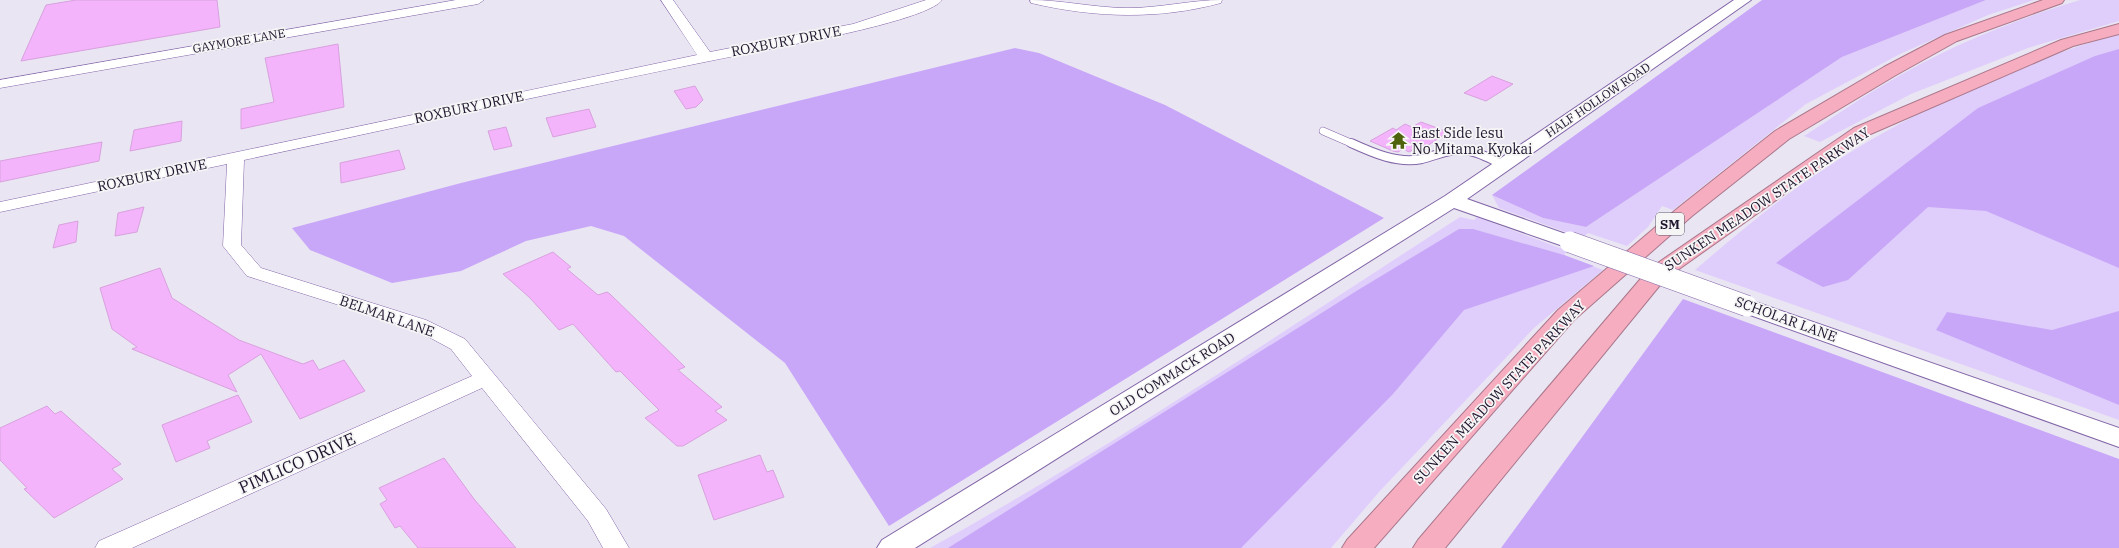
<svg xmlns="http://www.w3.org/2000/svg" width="2119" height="548" viewBox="0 0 2119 548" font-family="'IBM Plex Serif',serif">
<rect width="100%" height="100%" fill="#eae5f3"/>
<g fill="#dfcefb">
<path d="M1986 0H2034L1988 15 1900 54 1806 104 1673 210 1662 206 1648 227 1627 246 1588 233 1582 238 1499 208 1492 195 1543 218 1586 227 1842 57Z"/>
<path d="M2080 0H2119V21L2028 48 1911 94 1820 142 1804 136C1831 119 1857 100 1885 84 1946 47 2013 20 2080 0Z"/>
<path d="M2119 34V420L1695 270C1737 234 1779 198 1826 168 1912 111 2020 62 2119 34Z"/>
<path d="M1460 217 1474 220 1477 217 1568 251 1564 255 1603 270 1534 328 1379 492 1331 548H930C1112 447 1285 330 1460 217Z"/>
</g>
<g fill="#c8a7f8">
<path d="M1762 0H1986L1842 57 1586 227 1543 218 1492 195Z"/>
<path d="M1015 48 1039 53 1165 105 1384 218 889 526 785 363 624 236 591 226 526 241 461 271 392 283 310 250 292 228 461 183Z"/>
<path d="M2119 49V268L1986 211 1928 207 1848 280 1823 287 1776 263 1978 108 2095 56Z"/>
<path d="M1459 229H1473L1564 255 1594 266 1464 310 1393 394 1241 548H948L1358 290Z"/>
<path d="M1683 299 2119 459V548H1501Z"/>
<path d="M2119 311V405L1936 330 1947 312 2052 330Z"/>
</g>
<g fill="#f3b4fb" stroke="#d8a1de">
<path d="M76 0H217L220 27 21 61 46 5Z"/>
<path d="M338 44 344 107 241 129V109L274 102 265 58Z"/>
<path d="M1492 76 1513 84 1486 101 1464 93Z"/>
<path d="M695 86 703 100 696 107 686 109 674 91Z"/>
<path d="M589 109 596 127 553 137 546 118Z"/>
<path d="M182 121 181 141 130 151 134 130Z"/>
<path d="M1421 122 1448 132 1421 150 1416 148 1409 152 1403 149 1398 152 1393 151 1370 141 1393 128 1396 130 1405 124 1412 127Z"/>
<path d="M506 127 512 146 494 150 488 131Z"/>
<path d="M102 142 99 161 0 182V161Z"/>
<path d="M399 150 405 169 341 183 340 163Z"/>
<path d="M144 207 137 232 115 236 118 213Z"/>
<path d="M78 221 76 242 53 248 59 225Z"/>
<path d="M553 252 571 267 567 269 598 295 607 292 610 294 685 367 678 370 722 407 715 411 727 420 683 446H677L645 418 659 410 620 371 616 372 573 324 559 330 530 298 503 274Z"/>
<path d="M160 268 172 298 239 340 303 364 313 360 319 370 344 360 365 391 300 419 261 354 228 375 237 392 132 349 137 347 112 329 100 288Z"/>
<path d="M238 395 252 422 207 441 210 448 176 462 162 425Z"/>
<path d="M47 406 55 414 61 411 121 464 112 469 123 479 54 518 24 489 27 488 0 460V428Z"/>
<path d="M760 455 767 472 773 470 784 497 714 520 698 475Z"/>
<path d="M444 458 474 499 516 548H418L400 526 395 528 380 504 387 500 379 488Z"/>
</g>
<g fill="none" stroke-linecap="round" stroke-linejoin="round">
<defs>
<path id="lane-far1" d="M1323 131 1353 144"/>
<path id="lane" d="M1351 143C1373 153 1397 164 1422 159 1435 156 1448 149 1461 150 1476 150 1490 159 1504 165"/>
<g id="street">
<path d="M456 0H484L478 4 0 88V80Z"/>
<path d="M661 0H673L710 52 853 24 926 0H942C930 17 830 37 806 42 618 78 431 120 244 160L241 245 261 268 426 320 465 339 606 509 629 548H603L588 521 482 388 132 548H95L99 541 472 376 451 349 412 328 247 276 223 246 227 164 0 212V202L697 55Z"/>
<path d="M1030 0C1063 0 1095 8 1128 8 1160 8 1191 0 1222 0L1221 3C1158 20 1095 18 1031 3Z"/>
</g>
<g id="secondary">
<path d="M1734 0H1751L1467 199 1577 238 1581 242 1577 246 1570 248 1563 246 1454 208 915 548H877L882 540 1445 196Z"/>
<path d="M1747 299 2119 428V447L1739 311 1736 306 1739 301Z"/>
</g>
<g id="highway">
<path d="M2043 0H2064L2062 3 1957 41 1896 75 1789 139 1692 216 1574 320 1374 548H1342L1347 540 1558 310 1678 208 1775 131 1884 67 1945 35Z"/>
<path d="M2119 24V34L2073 46 1866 136 1665 279 1445 548H1413L1418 540 1649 269 1854 128 2061 40Z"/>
</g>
</defs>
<use href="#lane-far1" stroke="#8266a8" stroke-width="8"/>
<use href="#lane" stroke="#8266a8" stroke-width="10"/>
<use href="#street" stroke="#8266a8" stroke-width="1"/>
<use href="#secondary" stroke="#8266a8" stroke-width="2"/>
<use href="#highway" stroke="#aa778c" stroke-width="2"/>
<use href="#lane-far1" stroke="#fff" stroke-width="7"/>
<use href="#lane" stroke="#fff" stroke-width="8"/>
<use href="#street" fill="#fff" fill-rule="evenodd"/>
<use href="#secondary" fill="#fff" fill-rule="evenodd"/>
<use href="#highway" fill="#f5adbf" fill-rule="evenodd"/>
<defs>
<path id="secondary-bridge" d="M1570 242 1747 306"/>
</defs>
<use href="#secondary-bridge" stroke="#8266a8" stroke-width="22" stroke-linecap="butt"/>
<use href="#secondary-bridge" stroke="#fff" stroke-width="21"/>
</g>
<defs>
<symbol id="temple-bare" viewBox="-9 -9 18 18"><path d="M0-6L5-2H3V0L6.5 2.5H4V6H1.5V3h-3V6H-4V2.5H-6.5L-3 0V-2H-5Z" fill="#4e620b" stroke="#f5f5f5" stroke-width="2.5" paint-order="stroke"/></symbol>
</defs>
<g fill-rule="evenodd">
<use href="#temple-bare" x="1386" y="128" width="25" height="25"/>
</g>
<g text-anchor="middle" stroke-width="3.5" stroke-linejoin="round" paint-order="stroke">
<g font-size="12" fill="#1f142e" stroke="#f5f5f5">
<text transform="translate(239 41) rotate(-10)" y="4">GAYMORE LANE</text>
<text transform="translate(1598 100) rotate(-34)" y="4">HALF HOLLOW ROAD</text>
</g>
<rect fill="#f5f5f5" stroke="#5f586a" stroke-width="1" x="1656" y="213" width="28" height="22" rx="3"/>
<g font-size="13" font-weight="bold" fill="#1f142e">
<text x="1670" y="229">SM</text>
</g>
<g font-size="14" fill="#1f142e" stroke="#f5f5f5">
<text transform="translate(786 41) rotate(-11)" y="5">ROXBURY DRIVE</text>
<text transform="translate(469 107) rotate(-12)" y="5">ROXBURY DRIVE</text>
<text transform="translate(152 175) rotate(-12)" y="5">ROXBURY DRIVE</text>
<text transform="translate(1767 199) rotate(-34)" y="5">SUNKEN MEADOW STATE PARKWAY</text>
<text transform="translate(387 316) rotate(19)" y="5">BELMAR LANE</text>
<text transform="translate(1786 319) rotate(20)" y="5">SCHOLAR LANE</text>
<text transform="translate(1172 374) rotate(-32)" y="5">OLD COMMACK ROAD</text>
<text transform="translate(1499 392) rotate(-47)" y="5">SUNKEN MEADOW STATE PARKWAY</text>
</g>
<g font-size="14" fill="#1f142e" stroke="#f5f5f5" text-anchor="start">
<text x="1412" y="138">East Side Iesu<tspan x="1412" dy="16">No Mitama Kyokai</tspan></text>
</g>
<g font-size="17" fill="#1f142e" stroke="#f5f5f5">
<text transform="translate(297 463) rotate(-24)" y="6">PIMLICO DRIVE</text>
</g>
</g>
</svg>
